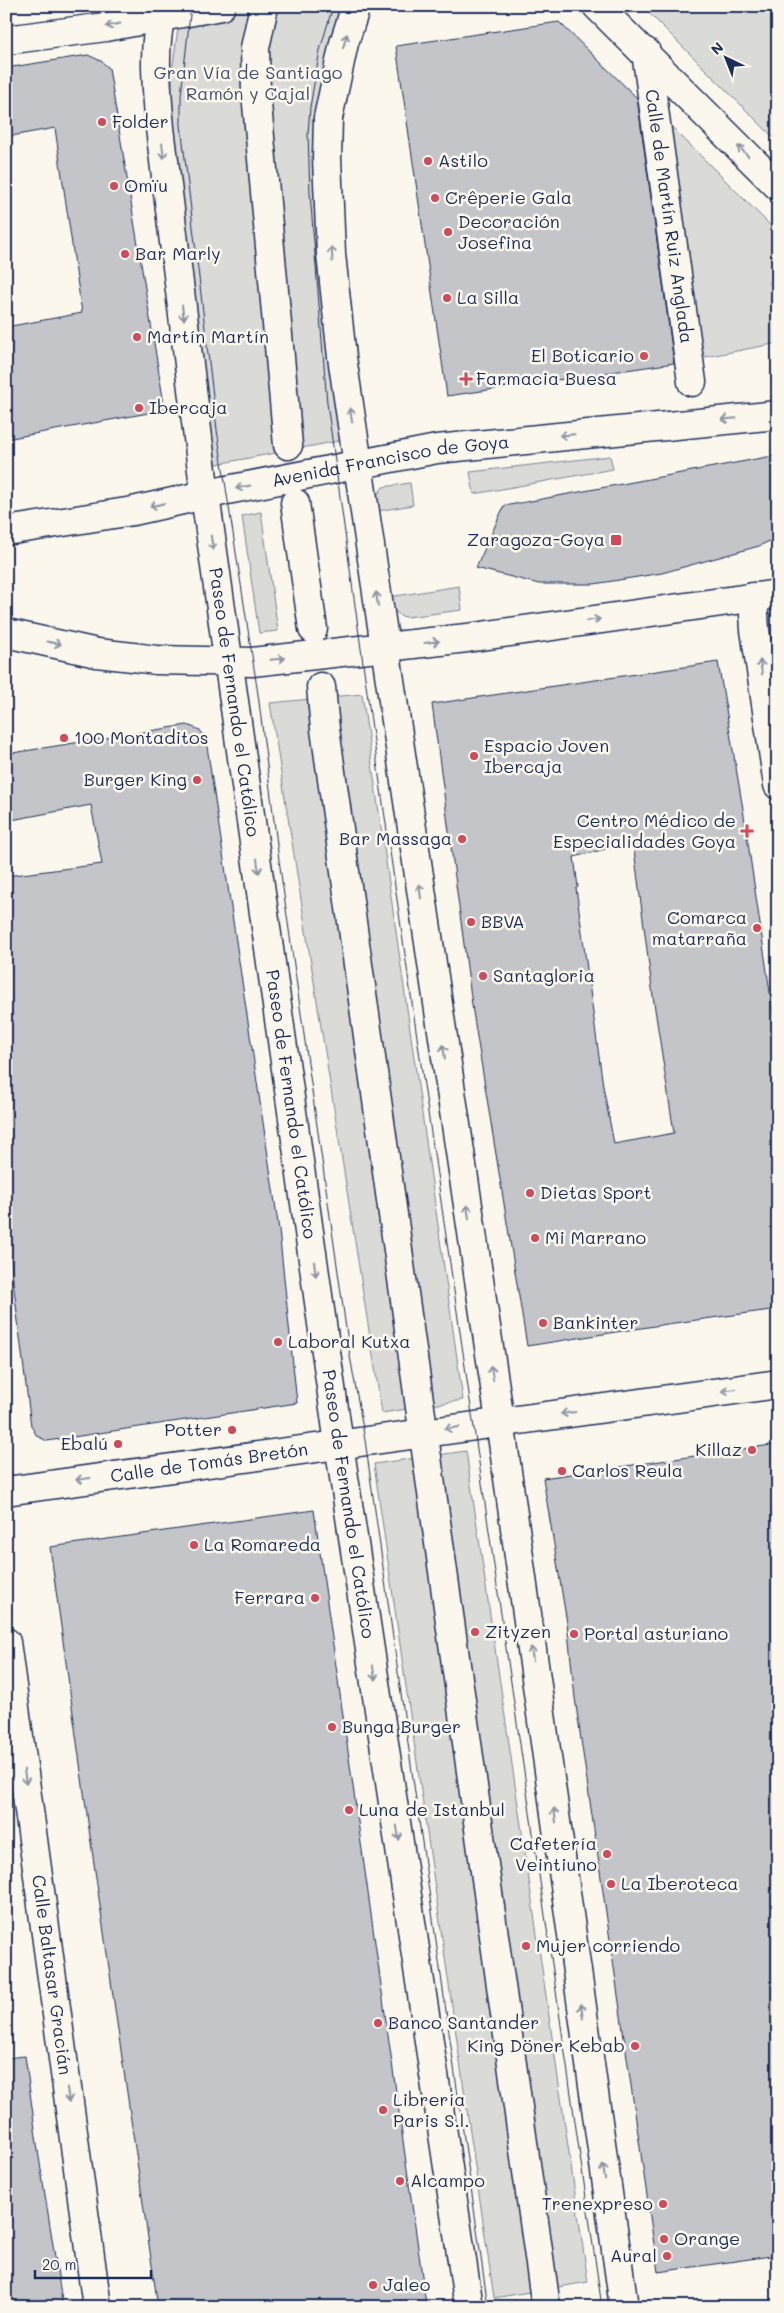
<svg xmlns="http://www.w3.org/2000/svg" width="784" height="2313" viewBox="0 0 784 2313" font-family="Mali,sans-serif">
<rect width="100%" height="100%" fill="#fbf7ec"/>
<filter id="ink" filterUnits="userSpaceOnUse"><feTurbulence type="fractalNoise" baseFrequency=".02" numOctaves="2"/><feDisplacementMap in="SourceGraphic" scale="10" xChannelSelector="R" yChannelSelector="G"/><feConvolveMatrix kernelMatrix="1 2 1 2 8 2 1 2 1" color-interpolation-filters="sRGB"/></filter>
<g filter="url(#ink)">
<g fill="#dadad7" stroke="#7a849a">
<path d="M181 6H344L334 40 344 440 212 465 170 121 173 64Z"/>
<path d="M642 6H778V142Z"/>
<path d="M663 118 778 233V273L769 282 778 309V343L700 358Z"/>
<path d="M610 456 613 469 474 494 470 472Z"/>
<path d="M410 483 413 505 377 511 375 498 383 487Z"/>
<path d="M261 512 278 631 259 633 242 516Z"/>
<path d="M459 586 462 610 407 617 400 616 391 607 389 597Z"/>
<path d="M362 694 463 1400 382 1413 270 703Z"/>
<path d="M466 1451 588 2282 494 2298 374 1464Z"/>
</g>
<g fill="#c3c5c9" stroke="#1b2f5e" fill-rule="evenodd">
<path d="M559 22 637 98 674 363 447 396 396 46Z"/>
<path d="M88 55 101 61 109 68 165 410 6 439V327L82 313 55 128 6 137V68Z"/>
<path d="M778 455V537L759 546 662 573 594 584H539L476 568 504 506Z"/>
<path d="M718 662 743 809 778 1046V1309L667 1324 527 1346 473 1012 432 704ZM633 842 653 996 674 1133 614 1144 603 1086 576 888 578 887 574 857Z"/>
<path d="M187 725 200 730 206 740 207 746 279 1230 297 1403 47 1441 37 1436 31 1426 6 1224V876L102 864 91 805 6 821V754Z"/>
<path d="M778 1444V2255L658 2272 575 1698 567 1623 543 1478Z"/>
<path d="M314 1510 426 2304 406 2307H158L89 1829 50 1547Z"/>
<path d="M25 2056 38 2151 63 2307H6V2058Z"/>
</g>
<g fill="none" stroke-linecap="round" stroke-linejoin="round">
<defs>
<g id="street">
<path d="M264 6 255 48 256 93 288 445"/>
<path d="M597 6 778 186"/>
<path d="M6 40 106 27 221 6"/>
<path id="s1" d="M646 52 692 382"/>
<path d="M295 503 313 629"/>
<path d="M753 597 755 630 778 785"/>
<path d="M321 687 325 729 546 2307"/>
<path id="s2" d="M6 1642 97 2307"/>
</g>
<g id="secondary">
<path id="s3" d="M164 6C151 42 157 90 160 128L205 495 233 694 339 1444 469 2307"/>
<path d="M356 6 344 43 328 118 327 158 331 254 342 357 500 1421 624 2307"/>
<path id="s4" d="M6 1491 778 1384"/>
</g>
<g id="primary">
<path id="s5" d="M6 531 133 511 227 490 437 449 778 415"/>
<path d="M6 633 97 653 133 657 156 660 252 662 467 638 778 594"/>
</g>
</defs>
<use href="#street" stroke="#1b2f5e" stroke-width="31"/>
<use href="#secondary" stroke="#1b2f5e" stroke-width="31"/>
<use href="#primary" stroke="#1b2f5e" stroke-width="31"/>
<use href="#street" stroke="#fbf7ec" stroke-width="28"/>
<use href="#secondary" stroke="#fbf7ec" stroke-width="28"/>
<use href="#primary" stroke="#fbf7ec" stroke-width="28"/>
<g stroke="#1b2f5e" stroke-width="1">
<path d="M191 6 181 95V125L217 430 258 694 279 860 350 1356 365 1440 488 2307"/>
<path d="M333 6 320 50 310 107 308 134 310 193 327 403 371 721 602 2307"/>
</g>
</g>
<defs><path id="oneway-shaft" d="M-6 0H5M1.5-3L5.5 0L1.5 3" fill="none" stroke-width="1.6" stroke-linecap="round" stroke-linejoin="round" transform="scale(1.25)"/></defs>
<g stroke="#8b93a5">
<use href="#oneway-shaft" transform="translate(113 25) rotate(169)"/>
<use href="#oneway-shaft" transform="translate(345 41) rotate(-74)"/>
<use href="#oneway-shaft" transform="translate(163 151) rotate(83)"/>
<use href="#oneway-shaft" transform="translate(743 151) rotate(-135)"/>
<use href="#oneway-shaft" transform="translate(332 254) rotate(-94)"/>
<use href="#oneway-shaft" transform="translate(183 313) rotate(83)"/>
<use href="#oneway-shaft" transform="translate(351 415) rotate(-99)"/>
<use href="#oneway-shaft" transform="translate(729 419) rotate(175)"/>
<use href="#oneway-shaft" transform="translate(567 435) rotate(175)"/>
<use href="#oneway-shaft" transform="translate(243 487) rotate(169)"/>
<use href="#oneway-shaft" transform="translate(157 505) rotate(167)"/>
<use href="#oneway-shaft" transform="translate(212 543) rotate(81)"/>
<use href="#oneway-shaft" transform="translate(377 599) rotate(-98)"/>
<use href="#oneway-shaft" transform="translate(593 620) rotate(-8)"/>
<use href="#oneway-shaft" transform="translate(432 642) rotate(-7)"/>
<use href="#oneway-shaft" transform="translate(54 643) rotate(12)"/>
<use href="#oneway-shaft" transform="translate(278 659) rotate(-6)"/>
<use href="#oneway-shaft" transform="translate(761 667) rotate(-98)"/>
<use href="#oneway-shaft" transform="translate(258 866) rotate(82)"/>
<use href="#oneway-shaft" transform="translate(420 891) rotate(-98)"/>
<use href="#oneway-shaft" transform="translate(444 1052) rotate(-98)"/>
<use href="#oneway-shaft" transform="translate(468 1212) rotate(-98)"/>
<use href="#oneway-shaft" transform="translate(315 1269) rotate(82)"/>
<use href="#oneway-shaft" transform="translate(492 1373) rotate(-99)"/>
<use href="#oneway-shaft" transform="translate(729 1390) rotate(172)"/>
<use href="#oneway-shaft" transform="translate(568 1413) rotate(172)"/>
<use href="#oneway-shaft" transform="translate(452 1428) rotate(172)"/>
<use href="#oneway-shaft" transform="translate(83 1479) rotate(172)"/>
<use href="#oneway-shaft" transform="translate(532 1654) rotate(-98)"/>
<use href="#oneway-shaft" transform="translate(374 1673) rotate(81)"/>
<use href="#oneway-shaft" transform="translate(25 1777) rotate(82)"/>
<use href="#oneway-shaft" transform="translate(555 1815) rotate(-98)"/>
<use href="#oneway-shaft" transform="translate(398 1833) rotate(81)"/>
<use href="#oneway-shaft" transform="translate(582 2011) rotate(-98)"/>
<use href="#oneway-shaft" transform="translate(68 2095) rotate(82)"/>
<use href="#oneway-shaft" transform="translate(604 2172) rotate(-98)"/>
</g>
</g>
<g fill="#d1495b" stroke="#fbf7ec" stroke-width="2">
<circle cx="102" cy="122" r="5"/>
<circle cx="428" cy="161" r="5"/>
<circle cx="114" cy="186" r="5"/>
<circle cx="435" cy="198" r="5"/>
<circle cx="448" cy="232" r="5"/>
<circle cx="125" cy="254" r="5"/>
<circle cx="447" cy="298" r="5"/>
<circle cx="137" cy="337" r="5"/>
<circle cx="644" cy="356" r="5"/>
<path d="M463.5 371.5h5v5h5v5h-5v5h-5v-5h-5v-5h5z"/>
<circle cx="139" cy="408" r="5"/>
<rect x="610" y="534" width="12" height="12" rx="2.5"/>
<circle cx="64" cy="738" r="5"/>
<circle cx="474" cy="756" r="5"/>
<circle cx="197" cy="780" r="5"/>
<path d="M744.5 823.5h5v5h5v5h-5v5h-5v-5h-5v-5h5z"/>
<circle cx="462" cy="839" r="5"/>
<circle cx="471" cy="922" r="5"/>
<circle cx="757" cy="928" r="5"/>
<circle cx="483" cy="976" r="5"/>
<circle cx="530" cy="1193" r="5"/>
<circle cx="535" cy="1238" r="5"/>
<circle cx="543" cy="1323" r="5"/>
<circle cx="278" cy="1342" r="5"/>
<circle cx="232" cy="1430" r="5"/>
<circle cx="118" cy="1444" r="5"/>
<circle cx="752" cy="1450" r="5"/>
<circle cx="562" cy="1471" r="5"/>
<circle cx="194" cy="1545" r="5"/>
<circle cx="315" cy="1598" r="5"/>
<circle cx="475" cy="1632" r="5"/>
<circle cx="574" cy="1634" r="5"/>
<circle cx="332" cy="1727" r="5"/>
<circle cx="349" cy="1810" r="5"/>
<circle cx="607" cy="1854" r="5"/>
<circle cx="611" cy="1884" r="5"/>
<circle cx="526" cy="1946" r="5"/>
<circle cx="378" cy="2023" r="5"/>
<circle cx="635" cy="2046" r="5"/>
<circle cx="383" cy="2110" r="5"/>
<circle cx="400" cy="2181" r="5"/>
<circle cx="663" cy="2204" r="5"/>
<circle cx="664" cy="2239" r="5"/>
<circle cx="667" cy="2256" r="5"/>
<circle cx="373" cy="2285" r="5"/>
</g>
<g text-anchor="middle" stroke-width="5" stroke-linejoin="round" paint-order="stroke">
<g font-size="18" fill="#415176" stroke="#fbf7ec">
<text x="248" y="79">Gran Vía de Santiago<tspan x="248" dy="21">Ramón y Cajal</tspan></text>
</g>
<g font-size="18" fill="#1b2f5e" stroke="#fbf7ec" text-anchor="start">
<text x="112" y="128">Folder</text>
<text x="438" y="167">Astilo</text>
<text x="124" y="192">Omïu</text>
<text x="445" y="204">Crêperie Gala</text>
<text x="458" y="228">Decoración<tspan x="458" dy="21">Josefina</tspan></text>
<text x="135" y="260">Bar Marly</text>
<text x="457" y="304">La Silla</text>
<text x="147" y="343">Martín Martín</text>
<text x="634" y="362" text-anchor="end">El Boticario</text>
<text x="476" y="385">Farmacia Buesa</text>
<text x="149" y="414">Ibercaja</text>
<text x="605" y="546" text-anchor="end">Zaragoza-Goya</text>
<text x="74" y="744">100 Montaditos</text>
<text x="484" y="752">Espacio Joven<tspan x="484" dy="21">Ibercaja</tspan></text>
<text x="187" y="786" text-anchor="end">Burger King</text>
<text x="736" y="827" text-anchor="end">Centro Médico de<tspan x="736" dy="21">Especialidades Goya</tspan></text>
<text x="452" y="845" text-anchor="end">Bar Massaga</text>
<text x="747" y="924" text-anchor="end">Comarca<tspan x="747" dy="21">matarraña</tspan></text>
<text x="481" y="928">BBVA</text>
<text x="493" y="982">Santagloria</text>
<text x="540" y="1199">Dietas Sport</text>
<text x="545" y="1244">Mi Marrano</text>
<text x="553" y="1329">Bankinter</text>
<text x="288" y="1348">Laboral Kutxa</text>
<text x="222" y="1436" text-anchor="end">Potter</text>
<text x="108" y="1450" text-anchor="end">Ebalú</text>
<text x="742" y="1456" text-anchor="end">Killaz</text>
<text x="572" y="1477">Carlos Reula</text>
<text x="204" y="1551">La Romareda</text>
<text x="305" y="1604" text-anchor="end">Ferrara</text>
<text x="485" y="1638">Zityzen</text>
<text x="584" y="1640">Portal asturiano</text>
<text x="342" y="1733">Bunga Burger</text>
<text x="359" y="1816">Luna de Istanbul</text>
<text x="597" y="1850" text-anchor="end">Cafetería<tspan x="597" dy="21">Veintiuno</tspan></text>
<text x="621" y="1890">La Iberoteca</text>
<text x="536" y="1952">Mujer corriendo</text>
<text x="388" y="2029">Banco Santander</text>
<text x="625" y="2052" text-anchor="end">King Döner Kebab</text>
<text x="393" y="2106">Librería<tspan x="393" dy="21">Paris S.l.</tspan></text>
<text x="410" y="2187">Alcampo</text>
<text x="653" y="2210" text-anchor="end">Trenexpreso</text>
<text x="674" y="2245">Orange</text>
<text x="657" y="2262" text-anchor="end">Aural</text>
<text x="383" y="2291">Jaleo</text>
</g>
<g font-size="18" fill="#1b2f5e" stroke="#fbf7ec">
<text dy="6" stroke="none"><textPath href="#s1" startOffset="166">Calle de Martín Ruiz Anglada</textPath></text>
<text dy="6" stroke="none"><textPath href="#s5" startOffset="391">Avenida Francisco de Goya</textPath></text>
<text dy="6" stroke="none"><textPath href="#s3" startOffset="702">Paseo de Fernando el Católico</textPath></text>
<text dy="6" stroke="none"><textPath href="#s3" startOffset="1108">Paseo de Fernando el Católico</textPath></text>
<text dy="6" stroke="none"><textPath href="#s4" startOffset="205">Calle de Tomás Bretón</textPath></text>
<text dy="6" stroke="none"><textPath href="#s3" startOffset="1512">Paseo de Fernando el Católico</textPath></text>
<text dy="6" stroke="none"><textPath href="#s2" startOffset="336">Calle Baltasar Gracián</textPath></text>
</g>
</g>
<rect width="784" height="2313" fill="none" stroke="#fbf7ec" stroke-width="25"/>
<rect x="12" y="12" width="759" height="2288" fill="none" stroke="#1b2f5e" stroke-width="2" filter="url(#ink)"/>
<g transform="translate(726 58) rotate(317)" stroke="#fbf7ec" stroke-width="4" paint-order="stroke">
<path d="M0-4L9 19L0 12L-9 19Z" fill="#1b2f5e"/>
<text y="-8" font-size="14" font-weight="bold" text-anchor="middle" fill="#1b2f5e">N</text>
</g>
<path d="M35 2270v8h116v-8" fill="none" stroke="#1b2f5e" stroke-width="2.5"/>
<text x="42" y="2270" font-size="15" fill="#1b2f5e" stroke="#fbf7ec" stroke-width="4" paint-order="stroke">20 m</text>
</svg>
